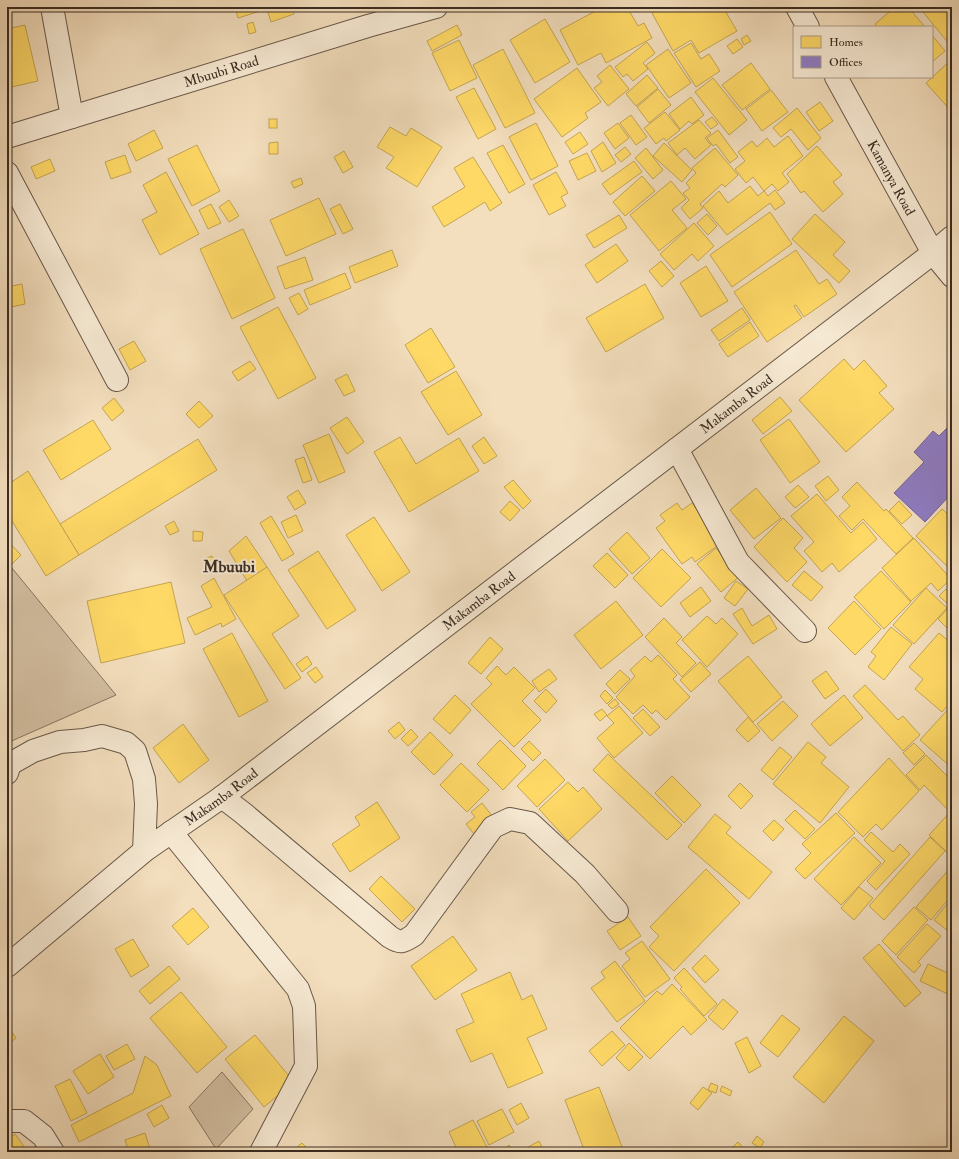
<svg xmlns="http://www.w3.org/2000/svg" width="959" height="1159" viewBox="0 0 959 1159" font-family="'IM FELL Double Pica',serif">
<rect width="100%" height="100%" fill="#f3debd"/>
<filter id="stains"><feTurbulence type="fractalNoise" baseFrequency=".005" numOctaves="4"/><feColorMatrix values="0 0 0 0 .2 0 0 0 0 .09 0 0 0 0 .02 0 0 0 .5 -.17"/></filter>
<radialGradient id="worn" r=".72"><stop offset=".6" stop-color="#630" stop-opacity="0"/><stop offset="1" stop-color="#630" stop-opacity=".3"/></radialGradient>
<g fill="#d4c0a3" stroke="#877662">
<path d="M7 562 116 695 7 743Z"/>
<path d="M222 1072 253 1109 216 1149 189 1107Z"/>
</g>
<g fill="#ffd966" stroke="#c4a552">
<path d="M235 7H292L294 14 271 22 267 9 238 18Z"/>
<path d="M603 7H627L638 26 644 23 652 38 606 63 601 53 578 65 560 30Z"/>
<path d="M663 7H714L715 9 719 7H723L737 31 699 53 691 40 673 51 652 13Z"/>
<path d="M895 7H908L925 27H877L875 24Z"/>
<path d="M919 7H952V43L950 45Z"/>
<path d="M545 19 570 62 535 83 510 40Z"/>
<path d="M253 22 256 32 249 34 247 24Z"/>
<path d="M25 25 38 81 7 88V29Z"/>
<path d="M457 25 462 35 432 51 427 41Z"/>
<path d="M747 35 751 41 744 45 741 39Z"/>
<path d="M932 35 945 51 932 62Z"/>
<path d="M737 39 743 47 733 54 727 46Z"/>
<path d="M459 40 477 78 450 91 432 53Z"/>
<path d="M647 42 655 53 643 63 648 69 633 81 627 74 623 77 615 67Z"/>
<path d="M691 43 701 59 709 54 720 71 696 87 674 53Z"/>
<path d="M503 49 535 113 505 128 473 65Z"/>
<path d="M668 49 691 83 669 98 646 65Z"/>
<path d="M952 59V112L926 83Z"/>
<path d="M751 63 770 89 742 110 722 85Z"/>
<path d="M610 65 629 89 608 106 594 88 602 82 597 76Z"/>
<path d="M577 68 601 102 585 113 588 118 562 137 534 99Z"/>
<path d="M647 75 658 88 636 106 626 94Z"/>
<path d="M713 78 747 120 729 135 695 92Z"/>
<path d="M474 88 496 129 478 139 456 97Z"/>
<path d="M658 89 671 105 649 123 637 107Z"/>
<path d="M771 90 788 112 762 131 746 109Z"/>
<path d="M691 97 704 115 692 124 689 121 680 129 669 114Z"/>
<path d="M820 102 833 121 819 131 806 112Z"/>
<path d="M797 108 821 138 808 150 791 129 781 137 773 128Z"/>
<path d="M665 112 680 130 666 141 664 138 656 144 644 128Z"/>
<path d="M631 115 647 137 636 145 620 123Z"/>
<path d="M712 117 718 124 711 129 705 122Z"/>
<rect x="269" y="119" width="8" height="9"/>
<path d="M699 120 711 133 705 138 711 145 695 159 685 148 677 155 668 143Z"/>
<path d="M536 123 558 166 531 180 509 137Z"/>
<path d="M618 123 629 138 615 149 604 133Z"/>
<path d="M390 127 406 136 411 128 442 147 417 187 386 168 394 157 377 147Z"/>
<path d="M154 130 163 148 136 161 128 144Z"/>
<path d="M718 130 738 157 730 163 716 144 713 146 707 138Z"/>
<path d="M580 132 588 144 573 154 565 142Z"/>
<path d="M788 136 803 156 782 173 789 182 778 191 772 184 764 191 753 177 746 183 735 169 745 161 738 152 752 141 757 147 767 138 774 147Z"/>
<path d="M278 142V154H269V143Z"/>
<path d="M603 142 616 163 602 172 591 151Z"/>
<path d="M664 143 692 170 682 182 653 156Z"/>
<path d="M197 145 220 191 192 206 168 159Z"/>
<path d="M503 145 525 184 509 193 487 153Z"/>
<path d="M817 146 842 175 833 182 843 194 823 212 804 191 801 193 787 174Z"/>
<path d="M625 147 631 154 621 162 615 155Z"/>
<path d="M646 148 663 170 653 179 635 158Z"/>
<path d="M715 148 738 175 725 187 722 184 700 204 703 208 690 219 681 208 689 200 683 193 690 188 686 183 696 173 692 168Z"/>
<path d="M344 151 353 167 343 173 334 157Z"/>
<path d="M587 153 596 171 578 180 569 161Z"/>
<path d="M125 155 131 172 111 179 105 162Z"/>
<path d="M473 157 502 203 490 211 485 202 444 227 432 207 465 187 454 168Z"/>
<path d="M50 159 55 171 36 179 31 167Z"/>
<path d="M634 161 642 172 610 195 602 184Z"/>
<path d="M166 172 199 234 160 255 142 220 157 212 143 185Z"/>
<path d="M556 172 568 193 561 197 566 206 549 215 533 185Z"/>
<path d="M642 176 655 191 625 216 613 202Z"/>
<path d="M301 178 303 184 294 188 291 182Z"/>
<path d="M671 181 686 199 672 210 687 228 659 251 630 215Z"/>
<path d="M750 186 758 196 764 191 768 196 775 190 785 203 775 210 770 203 727 235 703 206 719 191 728 203Z"/>
<path d="M319 198 336 234 286 256 270 220Z"/>
<path d="M229 200 239 216 229 222 219 207Z"/>
<path d="M211 204 221 223 208 229 199 210Z"/>
<path d="M340 204 353 229 343 234 330 209Z"/>
<path d="M770 212 792 244 732 287 710 255Z"/>
<path d="M707 214 717 226 708 235 697 223Z"/>
<path d="M815 214 845 242 833 255 850 271 839 283 792 239Z"/>
<path d="M619 215 627 228 594 248 586 235Z"/>
<path d="M694 223 714 246 698 261 692 254 674 270 660 254Z"/>
<path d="M243 229 275 298 232 319 200 249Z"/>
<path d="M616 244 628 261 597 283 585 265Z"/>
<path d="M392 250 398 266 355 283 349 267Z"/>
<path d="M796 250 819 284 827 279 837 294 804 317 796 305 794 306 802 318 767 342 734 292Z"/>
<path d="M305 257 313 280 285 289 277 267Z"/>
<path d="M661 261 674 276 662 287 649 271Z"/>
<path d="M706 266 728 301 701 317 680 283Z"/>
<path d="M345 273 351 288 310 305 304 290Z"/>
<path d="M22 284 25 304 7 308V287Z"/>
<path d="M645 284 664 318 606 352 586 318Z"/>
<path d="M299 293 308 309 298 315 289 298Z"/>
<path d="M278 307 316 378 278 399 240 327Z"/>
<path d="M742 308 750 320 719 341 711 330Z"/>
<path d="M750 322 759 336 728 357 719 344Z"/>
<path d="M431 328 455 367 428 383 405 345Z"/>
<path d="M134 341 146 361 130 370 119 349Z"/>
<path d="M844 359 854 370 864 360 887 386 879 393 894 409 846 452 799 400Z"/>
<path d="M250 361 256 369 238 381 232 372Z"/>
<path d="M456 371 482 415 448 435 421 392Z"/>
<path d="M347 374 355 391 344 396 335 380Z"/>
<path d="M780 397 792 411 763 434 752 420Z"/>
<path d="M114 398 124 411 112 421 102 408Z"/>
<path d="M199 401 213 416 199 428 186 414Z"/>
<path d="M347 417 364 442 347 454 330 428Z"/>
<path d="M789 419 820 462 790 483 760 440Z"/>
<path d="M93 420 111 449 61 480 43 450Z"/>
<path d="M329 434 345 472 319 483 303 445Z"/>
<path d="M400 437 416 464 459 438 479 471 409 512 374 452Z"/>
<path d="M484 437 497 456 484 464 472 446Z"/>
<path d="M198 439 217 470 79 555 60 524Z"/>
<path d="M304 457 312 480 303 483 295 460Z"/>
<path d="M28 471 79 555 46 576 7 513V485Z"/>
<path d="M828 476 839 490 826 501 815 486Z"/>
<path d="M513 480 531 501 523 509 504 487Z"/>
<path d="M857 482 884 511 886 509 913 538 896 554 863 519 852 530 839 516 850 506 842 497Z"/>
<path d="M798 485 809 497 795 508 785 497Z"/>
<path d="M756 488 781 518 754 539 730 510Z"/>
<path d="M298 490 306 503 295 510 287 497Z"/>
<path d="M817 494 851 533 863 522 877 539 839 572 832 563 822 572 804 551 814 542 791 516Z"/>
<path d="M510 501 520 510 510 521 500 512Z"/>
<path d="M899 501 912 515 902 524 889 511Z"/>
<path d="M677 503 682 510 692 503 721 543 695 562 692 557 682 564 656 528 665 521 660 515Z"/>
<path d="M942 509 952 518V571L916 536Z"/>
<path d="M296 515 303 531 288 538 281 522Z"/>
<path d="M271 516 294 554 282 561 260 523Z"/>
<path d="M374 517 410 572 382 591 346 535Z"/>
<path d="M783 518 803 538 794 548 807 562 787 582 754 547Z"/>
<path d="M174 521 179 531 170 535 165 526Z"/>
<path d="M193 531 203 532 202 541H193Z"/>
<path d="M627 532 650 558 632 574 609 549Z"/>
<path d="M246 536 267 567 247 581 229 551Z"/>
<path d="M914 538 951 579 938 591 931 583 911 601 882 568Z"/>
<path d="M7 540 21 555 7 569Z"/>
<path d="M716 548 740 576 721 592 697 564Z"/>
<path d="M662 549 691 578 661 607 633 578Z"/>
<path d="M318 551 356 610 327 629 288 570Z"/>
<path d="M607 553 628 575 615 588 593 566Z"/>
<path d="M212 556 218 568 213 571 207 558Z"/>
<path d="M267 567 299 616 272 634 301 678 285 689 224 595Z"/>
<path d="M804 571 823 587 811 601 792 585Z"/>
<path d="M881 571 911 602 884 629 854 597Z"/>
<path d="M214 578 236 619 222 627 221 623 195 635 187 618 212 607 201 586Z"/>
<path d="M736 581 748 589 735 606 724 598Z"/>
<path d="M171 582 185 643 101 663 87 601Z"/>
<path d="M701 587 711 601 690 617 680 603Z"/>
<path d="M926 588 947 608 914 644 893 625Z"/>
<path d="M946 589 952 595V633L938 619 950 606 939 596Z"/>
<path d="M616 601 643 635 601 669 574 635Z"/>
<path d="M854 601 881 629 855 655 828 628Z"/>
<path d="M742 608 752 626 769 615 777 629 753 644 733 614Z"/>
<path d="M707 616 716 624 722 618 738 634 707 667 682 640Z"/>
<path d="M664 618 682 637 676 643 696 663 682 677 645 637Z"/>
<path d="M891 627 912 644 884 680 868 667 876 656 871 652Z"/>
<path d="M232 633 268 701 239 717 203 649Z"/>
<path d="M939 633 952 644V701L942 712 915 689 923 679 909 667Z"/>
<path d="M490 637 503 649 481 674 468 663Z"/>
<path d="M658 655 677 675 673 679 690 697 666 720 656 710 652 714 643 705 633 714 616 697 635 676 630 670 645 656 651 662Z"/>
<path d="M307 656 312 664 302 672 296 664Z"/>
<path d="M748 656 782 697 753 722 718 681Z"/>
<path d="M700 662 711 674 691 692 680 680Z"/>
<path d="M497 666 506 675 514 667 535 688 522 701 541 720 514 747 471 704 492 684 486 678Z"/>
<path d="M316 667 323 677 315 683 307 673Z"/>
<path d="M549 669 557 679 539 692 532 681Z"/>
<path d="M620 670 630 679 615 694 606 684Z"/>
<path d="M826 671 839 689 825 699 812 681Z"/>
<path d="M865 685 898 720 903 716 920 735 903 751 853 696Z"/>
<path d="M546 689 557 701 546 713 534 701Z"/>
<path d="M605 690 613 698 607 704 600 696Z"/>
<path d="M455 695 471 710 450 734 433 719Z"/>
<path d="M844 695 863 718 830 746 811 724Z"/>
<path d="M615 699 619 704 612 709 608 705Z"/>
<path d="M783 701 798 716 772 741 757 724Z"/>
<path d="M619 706 643 733 614 758 597 738 614 723 607 716Z"/>
<path d="M951 706 952 707V768L920 740Z"/>
<path d="M602 709 607 715 600 721 594 714Z"/>
<path d="M643 709 660 727 650 736 633 718Z"/>
<path d="M748 717 760 731 748 742 736 730Z"/>
<path d="M399 722 405 730 395 739 388 731Z"/>
<path d="M183 724 209 760 179 783 153 748Z"/>
<path d="M411 729 418 737 408 746 401 739Z"/>
<path d="M430 732 453 755 434 775 411 752Z"/>
<path d="M500 740 526 766 503 790 477 764Z"/>
<path d="M529 741 541 753 533 761 521 749Z"/>
<path d="M808 742 826 757 821 763 849 787 820 823 773 784Z"/>
<path d="M914 743 925 754 914 765 903 753Z"/>
<path d="M780 747 792 757 773 780 761 770Z"/>
<path d="M608 754 682 825 667 840 593 770Z"/>
<path d="M926 755 952 781V804L947 809 924 785 920 790 906 775Z"/>
<path d="M889 758 919 791 882 830 876 824 863 837 838 812Z"/>
<path d="M545 759 565 780 537 807 517 786Z"/>
<path d="M461 763 489 790 467 812 440 785Z"/>
<path d="M672 776 701 805 684 823 655 793Z"/>
<path d="M568 782 578 792 583 787 602 809 568 841 539 809Z"/>
<path d="M740 783 753 796 741 809 728 796Z"/>
<path d="M377 802 400 838 350 872 332 844 360 825 355 817Z"/>
<path d="M482 803 493 817 474 834 466 824 475 817 471 812Z"/>
<path d="M795 810 815 829 805 839 785 820Z"/>
<path d="M952 810V857L929 835Z"/>
<path d="M836 813 855 833 805 879 795 869 811 853 802 844Z"/>
<path d="M715 814 731 827 726 833 772 872 749 899 688 847Z"/>
<path d="M774 820 784 829 773 841 763 831Z"/>
<path d="M871 832 893 852 900 844 910 854 876 890 867 881 885 861 864 840Z"/>
<path d="M854 837 881 863 841 905 814 879Z"/>
<path d="M930 837 945 851 884 920 869 906Z"/>
<path d="M952 866V895L931 920 916 907Z"/>
<path d="M706 869 740 903 674 971 649 947 659 936 650 927Z"/>
<path d="M381 876 415 909 402 922 369 889Z"/>
<path d="M859 887 873 898 854 920 841 908Z"/>
<path d="M952 898V934L934 920Z"/>
<path d="M914 907 928 920 896 955 882 941Z"/>
<path d="M193 908 209 927 188 945 172 926Z"/>
<path d="M628 917 641 936 620 950 607 931Z"/>
<path d="M927 924 941 936 918 962 921 965 914 973 897 957Z"/>
<path d="M453 936 477 970 435 1000 411 966Z"/>
<path d="M133 939 149 966 131 977 115 949Z"/>
<path d="M642 941 670 979 645 997 622 966 630 959 625 953Z"/>
<path d="M879 944 921 993 905 1007 863 958Z"/>
<path d="M705 955 719 970 705 983 692 968Z"/>
<path d="M615 961 645 1001 617 1022 591 988 605 978 601 972Z"/>
<path d="M928 964 952 975V996L920 981Z"/>
<path d="M169 966 180 979 150 1004 139 991Z"/>
<path d="M684 968 717 1004 704 1016 680 989 682 987 674 978Z"/>
<path d="M510 972 522 1000 532 995 547 1029 527 1038 543 1073 508 1088 492 1053 471 1062 456 1030 474 1022 461 994Z"/>
<path d="M672 984 707 1020 691 1035 683 1026 650 1059 620 1028 657 991 662 995Z"/>
<path d="M181 992 227 1047 197 1073 150 1018Z"/>
<path d="M723 999 738 1012 723 1030 708 1017Z"/>
<path d="M782 1015 800 1029 778 1057 760 1043Z"/>
<path d="M844 1016 874 1041 824 1103 793 1077Z"/>
<path d="M7 1025 16 1038 7 1045Z"/>
<path d="M612 1031 625 1045 602 1066 589 1051Z"/>
<path d="M255 1035 294 1082 264 1107 225 1059Z"/>
<path d="M747 1037 761 1066 749 1073 735 1043Z"/>
<path d="M629 1043 643 1057 629 1071 616 1058Z"/>
<path d="M127 1044 135 1059 114 1070 106 1056Z"/>
<path d="M100 1054 114 1077 88 1094 73 1071Z"/>
<path d="M145 1056 157 1065 171 1096 79 1142 71 1125 133 1093Z"/>
<path d="M70 1079 87 1113 71 1121 55 1086Z"/>
<path d="M711 1083 718 1086 716 1093 708 1090Z"/>
<path d="M722 1086 732 1091 730 1096 720 1091Z"/>
<path d="M599 1087 624 1152H585L565 1100Z"/>
<path d="M703 1087 712 1093 698 1110 690 1103Z"/>
<path d="M521 1103 529 1118 517 1125 509 1110Z"/>
<path d="M162 1105 169 1118 154 1127 147 1114Z"/>
<path d="M502 1109 514 1132 489 1145 477 1121Z"/>
<path d="M473 1120 487 1147 477 1152H458L449 1132Z"/>
<path d="M145 1133 151 1152H129L125 1140Z"/>
<path d="M15 1134 28 1152H7V1140Z"/>
<path d="M757 1136 764 1142 760 1148 752 1143Z"/>
<path d="M539 1141 544 1152H521V1151Z"/>
<path d="M738 1142 747 1152H727Z"/>
<path d="M302 1143 311 1152H291Z"/>
<path d="M509 1145 516 1152H501Z"/>
</g>
<path fill="#8e7cc3" stroke="#756493" d="M952 423V493L925 522 894 493 924 462 914 452 933 431 939 436Z"/>
<g fill="none" stroke-linecap="round" stroke-linejoin="round">
<defs>
<g id="minor">
<path d="M52 7 72 117"/>
<path d="M797 7 808 27"/>
<path id="s1" d="M836 77 933 253 952 276"/>
<path id="s2" d="M7 137 368 26 436 7"/>
<path d="M7 173 117 380"/>
<path d="M677 449 738 562 805 631"/>
<path d="M7 773 10 764 33 751 60 742 84 740 102 736 126 743 135 751 144 779 146 804 144 851"/>
<path d="M222 797 243 813 390 937C401 944 403 942 414 935L493 827 510 819 530 823 585 874 617 911"/>
<path d="M171 832 298 989 304 1006 306 1066 261 1152"/>
<path id="s3" d="M7 966 144 851 222 797 933 253 952 237"/>
<path d="M7 1121H24L43 1136 53 1152"/>
</g>
</defs>
<use href="#minor" stroke="#685849" stroke-width="24"/>
<use href="#minor" stroke="#f7ead4" stroke-width="22"/>
</g>
<g text-anchor="middle" stroke-width="4" stroke-linejoin="round" paint-order="stroke">
<g font-size="14" fill="#3a2c22" stroke="#f7ead4">
<text dy="5" stroke="none"><textPath href="#s2" startOffset="224">Mbuubi Road</textPath></text>
<text dy="5" stroke="none"><textPath href="#s1" startOffset="115">Kamanya Road</textPath></text>
<text dy="5" stroke="none"><textPath href="#s3" startOffset="921">Makamba Road</textPath></text>
<text dy="5" stroke="none"><textPath href="#s3" startOffset="597">Makamba Road</textPath></text>
<text dy="5" stroke="none"><textPath href="#s3" startOffset="273">Makamba Road</textPath></text>
</g>
<g font-size="16" font-weight="bold" fill="#3a2c22" stroke="#f7ead4">
<text x="229" y="572">Mbuubi</text>
</g>
</g>
<rect width="959" height="1159" fill="none" stroke="#f3debd" stroke-width="24"/>
<rect x="8" y="8" width="943" height="1143" fill="none" stroke="#3a2c22" stroke-width="2"/>
<rect x="12" y="12" width="935" height="1135" fill="none" stroke="#3a2c22"/>
<rect x="793" y="26" width="140" height="52" fill="#f7ead4" stroke="#ab9e8d"/>
<rect x="801" y="36" width="20" height="12" fill="#ffd966" stroke="#ab9e8d"/>
<text x="829" y="46" font-size="12" fill="#3a2c22">Homes</text>
<rect x="801" y="56" width="20" height="12" fill="#8e7cc3" stroke="#ab9e8d"/>
<text x="829" y="66" font-size="12" fill="#3a2c22">Offices</text>
<rect width="100%" height="100%" filter="url(#stains)"/>
<rect width="100%" height="100%" fill="url(#worn)"/>
</svg>
